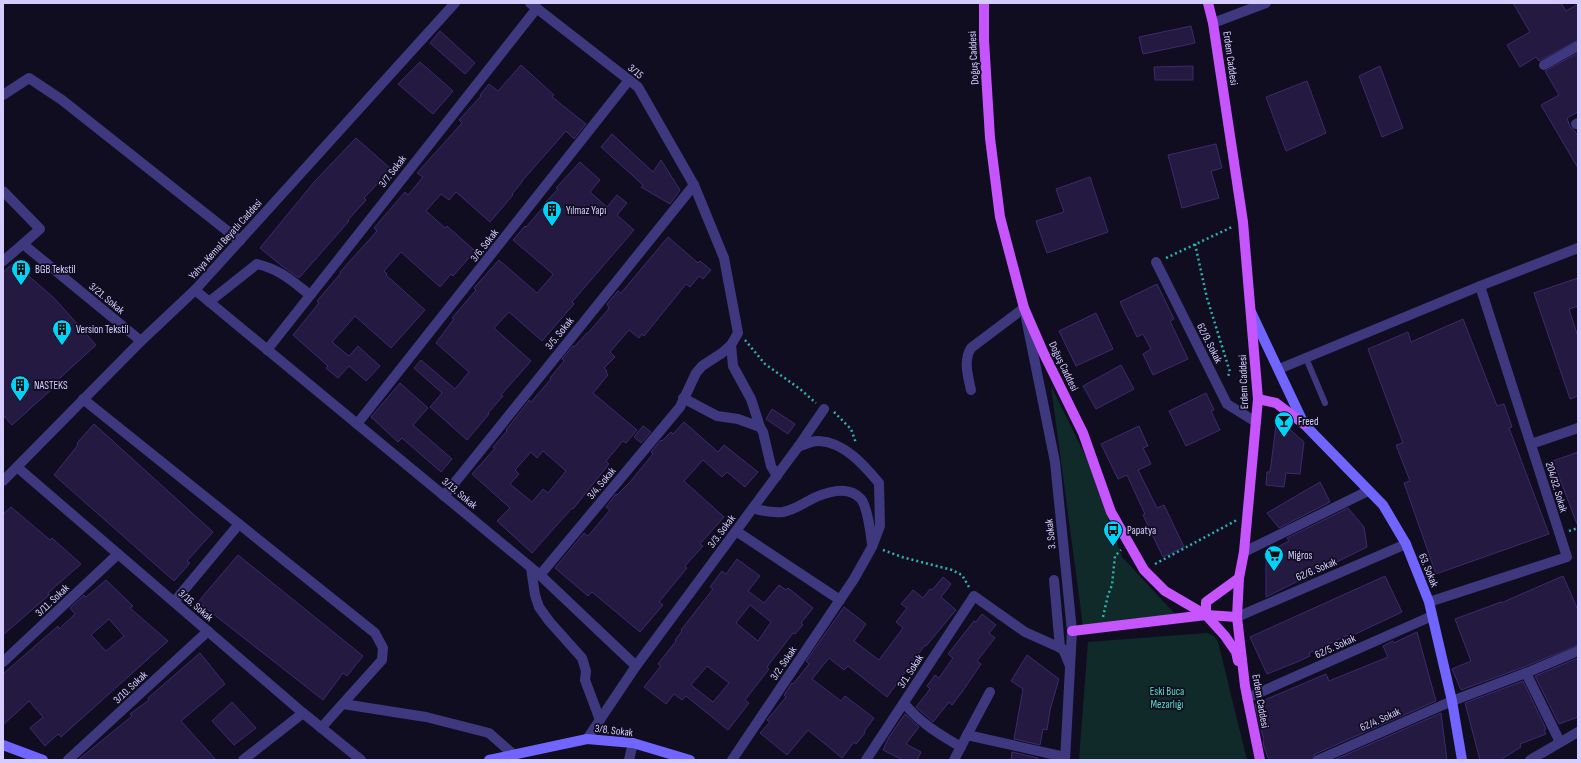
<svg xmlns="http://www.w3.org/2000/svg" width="1581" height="763" viewBox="0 0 1581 763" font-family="'Sofia Sans Condensed',sans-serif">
<rect width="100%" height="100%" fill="#110d21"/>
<g fill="#102a2a">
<path d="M1051 386 1087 459 1122 557 1175 614 1083 626Z"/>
<path d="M1207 633 1214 636 1218 642 1247 760H1079L1088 642Z"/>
</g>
<g fill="#231941" stroke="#3c2b6d" fill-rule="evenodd">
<path d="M1513 3H1561L1566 11 1578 4V40L1539 61 1536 57 1520 67 1507 45 1530 32Z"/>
<path d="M1191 26 1195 43 1143 54 1139 37Z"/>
<path d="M440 31 475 63 465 74 430 43Z"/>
<path d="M1578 53V112L1567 118 1570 127 1574 130 1578 136V168L1541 105 1559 95 1545 71Z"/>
<path d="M420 62 453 91 433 114 398 84Z"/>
<path d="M521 65 554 95 552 97 586 124 574 139 566 131 522 181V182L512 194 513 195 490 222 456 192 449 200 441 194 426 211 445 228 447 226 475 251 453 276 451 274 440 287 401 252 384 271 387 274 386 275 425 310 391 348 355 316 332 342 349 356 358 346 380 366 366 381 349 366 338 378 326 368 328 366 293 335 319 303 317 301 341 273 340 272 377 231 374 228 405 192 408 195 423 177 417 173 462 123 459 120 481 96 480 95 489 84 498 91Z"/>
<path d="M1193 66V80H1155L1154 67Z"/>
<path d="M1380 66 1403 128 1382 137 1359 76Z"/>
<path d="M1307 81 1326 133 1286 151 1266 97Z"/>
<path d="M612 134 653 172 661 160 680 190 670 204 641 187 643 185 601 147Z"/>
<path d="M356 138 391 169 364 198 366 200 348 220 349 221 299 278 282 266 260 248 315 181Z"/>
<path d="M1216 144 1222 168 1211 171 1219 198 1182 208 1168 155Z"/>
<path d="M580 162 600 180 590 192 607 207 617 195 627 203 617 215 634 230 572 302 574 304 542 341 509 312 494 328 531 361 501 395 503 396 488 413 489 414 467 440 430 407 442 393 414 368 421 360 455 389 469 372 436 343 454 319 452 318 476 290 474 288 499 260 537 293 552 276 553 274 513 240 525 226 526 227 547 203 546 202 558 189 556 188Z"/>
<path d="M1090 177 1108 232 1047 253 1036 221 1064 212 1056 189Z"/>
<path d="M668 237 698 263 700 261 711 270 703 279 699 276 690 287 686 284 644 336 642 334 639 338 629 330 610 352 615 357 604 368 607 371 606 372 608 375 593 393 637 430 626 443 623 441 606 461 609 464 573 509 572 508 532 553 497 521 510 508 472 474 495 448 493 447 507 431 506 430 528 402 529 400 531 402 551 379 550 378 564 361 562 359 573 346 574 347 587 333H588L607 311 609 308 607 304 618 291 621 293ZM543 451 566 471 548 493 543 489 532 502 510 484 519 474 515 470 531 452 537 458Z"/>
<path d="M14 263 55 299 96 345 50 387 52 389 12 425 3 415V272Z"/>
<path d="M1578 278V306L1569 309 1578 337V396L1570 399 1534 293Z"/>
<path d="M1157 284 1174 319 1170 321 1188 359 1153 375 1143 354 1151 349 1143 334 1137 337 1120 302Z"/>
<path d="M1096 313 1113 349 1076 366 1059 331Z"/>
<path d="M1463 319 1497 406 1504 404 1512 427 1509 428 1549 534 1436 574 1404 483 1410 481 1396 445 1403 443 1368 349 1408 332 1411 342Z"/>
<path d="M1121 365 1134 389 1096 409 1083 386Z"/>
<path d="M400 383 428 408 413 425 452 459 441 472 402 438 398 442 371 417Z"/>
<path d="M1206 393 1214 410 1211 411 1220 430 1186 446 1169 411Z"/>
<path d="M772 409 795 424 788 434 766 419Z"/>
<path d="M1277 418 1304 442 1300 474 1286 473 1284 487 1266 485 1267 472H1270Z"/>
<path d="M684 422 718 452 724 445 758 472 745 487 727 472 722 477 703 460 684 481 724 517 700 544 703 546 685 566 687 568 659 602 663 605 640 632 592 592 588 596 555 568 584 533 588 536 610 510 606 507 616 494 617 495 630 482 653 454 651 452 661 440 662 441 671 432 673 434Z"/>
<path d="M94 424 213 532 187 561 190 563 174 581 54 475 78 445 77 443Z"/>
<path d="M643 426 651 432 641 443 634 437Z"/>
<path d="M1139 426 1148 446 1143 448 1151 464 1138 470 1157 508 1164 505 1184 547 1163 557 1143 515 1145 514 1127 475 1118 479 1101 444Z"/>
<path d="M1578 452V524H1577L1553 461Z"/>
<path d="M1320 482 1330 502 1279 528 1267 513Z"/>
<path d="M11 507 50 540 52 538 81 564 48 593 49 595 3 635V514Z"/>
<path d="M1348 508 1364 527 1367 547 1266 597V553L1289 541 1287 538Z"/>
<path d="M238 555 363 656 347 676 343 673 323 700 198 602Z"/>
<path d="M737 559 760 576 748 591 764 603 779 585 786 590 788 588 813 608 801 623 803 625 795 634 793 633 790 637 767 667 769 669 745 700 749 703 728 730 686 696 682 700 674 694 666 704 644 687 661 666 658 664 676 641 675 640 682 631 681 630 713 589 710 587 722 571 726 574ZM750 605 771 622 758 641 736 623ZM707 666 729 683 713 702 691 685Z"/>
<path d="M1385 576 1402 612 1349 637 1348 635 1309 653 1310 656 1297 662 1267 674 1250 637Z"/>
<path d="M1563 576 1578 610V645L1524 667 1461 690 1452 669 1471 661 1455 619 1501 602V603Z"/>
<path d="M943 577 951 584 941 597 956 610 926 646 925 645 887 697 848 666 844 670 829 658 812 679 841 701 845 696 874 718 864 732 865 733 856 744 854 742 842 758 808 730 787 755 760 733 770 722 767 720 786 697 784 695 792 683 793 684 809 664 806 661 844 607 866 624 854 641 879 660 903 628 896 622 907 608 901 604 913 590 923 598 930 589 932 590Z"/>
<path d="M106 580 133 606 130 608 168 641 61 737 58 734 45 746 30 728 43 717 29 701 3 725V674L58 626 59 629 75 614 70 608 84 595 86 597ZM109 619 124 636 106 651 91 635Z"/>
<path d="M982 614 996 625 989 633 995 638 977 661 981 664 962 692 952 705 949 702 933 722 916 707 930 689 927 686 935 675 939 678 953 658 948 654 974 621 976 622Z"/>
<path d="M1417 632 1436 701 1315 754 1312 760H1269L1264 747 1263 740 1264 739 1261 730 1255 704 1326 674 1329 681 1388 657 1383 646 1393 641 1394 643Z"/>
<path d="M200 653 225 684 181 721 216 760H78L132 716 130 714 149 700 148 698Z"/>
<path d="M1027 655 1059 679 1050 710 1047 730 1043 729 1040 745 1014 739 1023 689 1011 681Z"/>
<path d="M1578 658V717L1559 724 1535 676Z"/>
<path d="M1523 681 1546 729 1544 730 1546 734 1520 744 1521 747 1500 760H1480L1465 703Z"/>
<path d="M232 702 256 728 234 745 212 721Z"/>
<path d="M1441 713 1447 760H1334Z"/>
<path d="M905 714 919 727 906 744 921 752 917 760H903L883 750 889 737Z"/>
<path d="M1012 752 1038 758V760H1011Z"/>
</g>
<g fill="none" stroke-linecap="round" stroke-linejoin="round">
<g stroke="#2eb1b0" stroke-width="2.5" stroke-dasharray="2 3" stroke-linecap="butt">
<path d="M1195 244 1207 298 1230 372 1227 378"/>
<path d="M1166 258 1232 227"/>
<path d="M745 340 765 364 800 389 816 403"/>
<path d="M834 412 851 429 856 443"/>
<path d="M1569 531 1578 528"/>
<path d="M883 550 902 557 952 570 962 575 969 587"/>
<path d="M1155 564 1237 520"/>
<path d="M1103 617 1108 595 1112 585 1115 556 1121 550"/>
</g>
<path stroke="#3e387f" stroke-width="6" d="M1306 358 1325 403"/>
<g stroke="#3e387f" stroke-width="10">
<path d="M530 3 638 87 694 185 724 258 738 333 731 345 722 353 702 366 696 373 680 407 540 575"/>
<path d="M1213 23 1266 3"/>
<path d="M1544 65 1578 46"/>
<path d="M3 95 29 78 62 100 240 241"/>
<path d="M1576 124 1578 123"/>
<path d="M3 191 40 229 23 244"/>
<path d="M3 261 23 244 141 341"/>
<path d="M1156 262 1227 404 1256 422"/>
<path d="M209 302 257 264C281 270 291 280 310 295"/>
<path d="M731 345 733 366 751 399 760 427"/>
<path d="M267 350 537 8"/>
<path d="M1279 369 1480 286 1578 248"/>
<path d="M971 390C968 376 963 361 971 348L1024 308"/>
<path d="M683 398 717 416 738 419 760 427 763 432 771 466 777 476"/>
<path d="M83 399 375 633 383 648 382 660 321 728"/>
<path d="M357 424 629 80"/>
<path d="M1531 444 1578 428"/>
<path d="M17 467 303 713 361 760"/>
<path d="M444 496 694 185"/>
<path d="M753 508C762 511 772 513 783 512 795 510 805 502 816 497 830 491 850 486 861 499 867 506 871 534 872 544"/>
<path d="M736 531 840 600"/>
<path d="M1244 552 1368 491"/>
<path d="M531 568 535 595 539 607 549 621 582 658 586 671 585 680 600 720"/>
<path d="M1054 580 1060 648"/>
<path d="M174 602 239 524"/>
<path d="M1429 602 1567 557 1480 286"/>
<path d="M1237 617 1406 544"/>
<path d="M3 662 118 554"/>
<path d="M636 666 798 447 824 409"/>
<path d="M1526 673 1560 742"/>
<path d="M1247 698 1432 616"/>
<path d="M904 703C920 723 939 734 961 747"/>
<path d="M343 704 426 717 489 733 514 755"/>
<path d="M967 735 990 692"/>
<path d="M68 760 208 631"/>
<path d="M243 760 303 713"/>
<path d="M629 760 633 743"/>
<path d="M732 760 854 579 872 547 880 526 879 483C864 465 844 442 819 441 813 440 804 445 798 447"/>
<path d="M866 760 974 596 1025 632 1063 649 1070 666"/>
<path d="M954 760 967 735 1065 757"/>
<path d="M1318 760 1452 701 1526 673 1578 651"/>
<path d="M1530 760 1578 732"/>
</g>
<g stroke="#3e387f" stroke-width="10">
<path d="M195 290 540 575 636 666 587 739"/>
<path d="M1026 318 1055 462 1072 631 1065 760"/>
<path d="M3 481 141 341 195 290 455 3"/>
</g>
<g stroke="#7065fe" stroke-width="10">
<path d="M1251 312 1304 424 1383 505 1406 544 1429 602 1452 701 1462 760"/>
<path d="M3 745 43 760"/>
<path d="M489 760 587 739 633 743 690 760"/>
</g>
<g stroke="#c755fe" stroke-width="10">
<path d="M984 3V40L990 138 1000 217 1024 308 1044 354 1083 433 1111 512 1144 570 1165 591 1206 615 1225 636 1236 652 1238 661"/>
<path d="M1208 3 1213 23 1243 222 1258 399 1244 552 1239 578 1237 617 1245 686 1260 760"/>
<path d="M1258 399 1276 403 1304 424"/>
<path d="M1206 615V602L1239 578"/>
<path d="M1072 631 1206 615 1237 617"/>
</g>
</g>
<defs>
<symbol id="building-pin" viewBox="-11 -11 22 30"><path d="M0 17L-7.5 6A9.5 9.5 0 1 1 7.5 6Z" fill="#02d2f6" stroke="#110d21"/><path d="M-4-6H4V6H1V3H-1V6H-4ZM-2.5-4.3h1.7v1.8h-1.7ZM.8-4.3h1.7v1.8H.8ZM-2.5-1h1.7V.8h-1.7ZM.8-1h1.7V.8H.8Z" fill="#111"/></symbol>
<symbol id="bar-pin" viewBox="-11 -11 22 30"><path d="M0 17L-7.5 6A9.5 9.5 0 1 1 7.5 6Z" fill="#02d2f6" stroke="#110d21"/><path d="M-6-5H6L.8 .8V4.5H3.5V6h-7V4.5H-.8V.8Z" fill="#111"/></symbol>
<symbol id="bus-pin" viewBox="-11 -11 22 30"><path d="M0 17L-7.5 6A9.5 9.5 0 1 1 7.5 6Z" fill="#02d2f6" stroke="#110d21"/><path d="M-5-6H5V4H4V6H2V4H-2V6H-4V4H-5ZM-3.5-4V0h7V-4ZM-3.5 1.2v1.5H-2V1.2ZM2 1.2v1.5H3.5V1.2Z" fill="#111"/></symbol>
<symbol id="supermarket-pin" viewBox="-11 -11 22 30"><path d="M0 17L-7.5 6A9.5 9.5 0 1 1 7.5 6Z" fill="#02d2f6" stroke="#110d21"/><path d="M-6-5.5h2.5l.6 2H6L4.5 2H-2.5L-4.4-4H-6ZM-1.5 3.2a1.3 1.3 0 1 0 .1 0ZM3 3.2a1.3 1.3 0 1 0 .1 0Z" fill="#111"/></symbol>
</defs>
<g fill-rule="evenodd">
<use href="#building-pin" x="541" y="199" width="22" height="30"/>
<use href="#building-pin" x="10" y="258" width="22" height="30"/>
<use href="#building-pin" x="51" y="318" width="22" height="30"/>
<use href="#building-pin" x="9" y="374" width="22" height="30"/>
<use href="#bar-pin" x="1273" y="410" width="22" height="30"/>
<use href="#bus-pin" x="1102" y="519" width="22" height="30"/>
<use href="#supermarket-pin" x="1263" y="544" width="22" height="30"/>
</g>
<g text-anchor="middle" stroke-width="3.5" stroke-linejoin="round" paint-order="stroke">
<g font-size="11" fill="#d5cdff" stroke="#110d21">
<text transform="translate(973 58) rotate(-93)" y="4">Doğuş Caddesi</text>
<text transform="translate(1231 58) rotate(82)" y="4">Erdem Caddesi</text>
<text transform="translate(636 71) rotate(40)" y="4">3/15</text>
<text transform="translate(392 171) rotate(-52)" y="4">3/7. Sokak</text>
<text transform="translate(225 239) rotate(-48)" y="4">Yahya Kemal Beyatlı Caddesi</text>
<text transform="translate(484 245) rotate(-52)" y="4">3/6. Sokak</text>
<text transform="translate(107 298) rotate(40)" y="4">3/21. Sokak</text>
<text transform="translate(559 333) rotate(-51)" y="4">3/5. Sokak</text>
<text transform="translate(1210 343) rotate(63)" y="4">62/9. Sokak</text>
<text transform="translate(1064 366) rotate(64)" y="4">Doğuş Caddesi</text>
<text transform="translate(1243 382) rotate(-92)" y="4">Erdem Caddesi</text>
<text transform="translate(601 483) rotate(-50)" y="4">3/4. Sokak</text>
<text transform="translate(1557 487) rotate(73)" y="4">204/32. Sokak</text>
<text transform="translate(460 493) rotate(40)" y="4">3/13. Sokak</text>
<text transform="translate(721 531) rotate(-53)" y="4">3/3. Sokak</text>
<text transform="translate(1050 534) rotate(-96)" y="4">3. Sokak</text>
<text transform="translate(1316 569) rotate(-23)" y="4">62/6. Sokak</text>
<text transform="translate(1429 570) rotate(68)" y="4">63. Sokak</text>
<text transform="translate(52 600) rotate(-43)" y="4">3/11. Sokak</text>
<text transform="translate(196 605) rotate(41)" y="4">3/16. Sokak</text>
<text transform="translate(1335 646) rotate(-24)" y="4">62/5. Sokak</text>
<text transform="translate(783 663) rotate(-56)" y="4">3/2. Sokak</text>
<text transform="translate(910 671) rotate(-57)" y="4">3/1. Sokak</text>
<text transform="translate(130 687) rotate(-43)" y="4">3/10. Sokak</text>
<text transform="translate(1261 701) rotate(80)" y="4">Erdem Caddesi</text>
<text transform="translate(1380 719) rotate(-24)" y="4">62/4. Sokak</text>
<text transform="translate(614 730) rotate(7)" y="4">3/8. Sokak</text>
</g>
<g font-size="11" fill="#d5cdff" stroke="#110d21" text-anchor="start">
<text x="566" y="214">Yılmaz Yapı</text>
<text x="35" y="273">BGB Tekstil</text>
<text x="76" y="333">Version Tekstil</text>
<text x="34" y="389">NASTEKS</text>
<text x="1298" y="425">Freed</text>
<text x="1127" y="534">Papatya</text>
<text x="1288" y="559">Migros</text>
</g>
<g font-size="11" fill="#5adec3" stroke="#110d21">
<text x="1167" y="695">Eski Buca<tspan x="1167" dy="13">Mezarlığı</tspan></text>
</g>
</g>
<rect width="1581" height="763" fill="none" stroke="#d5cdff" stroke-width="8"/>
</svg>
